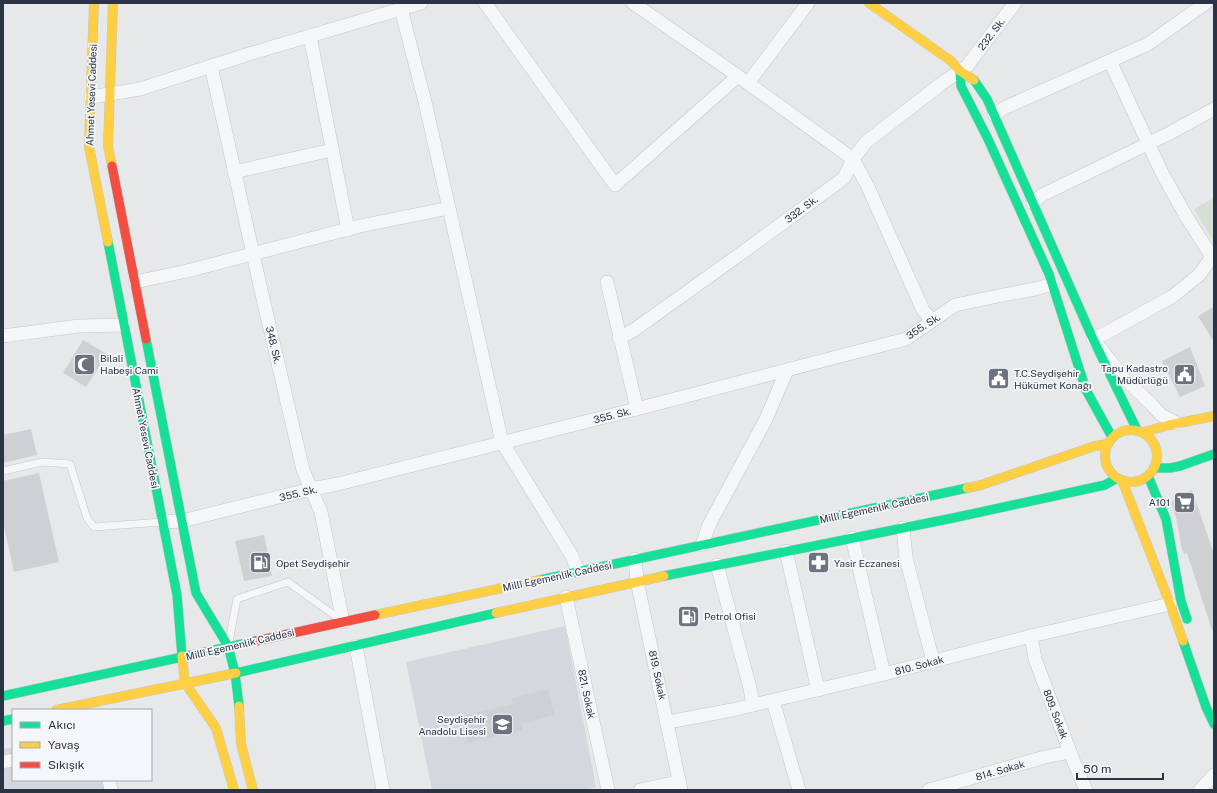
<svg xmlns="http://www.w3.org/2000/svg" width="1217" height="793" viewBox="0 0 1217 793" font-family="'Public Sans',sans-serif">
<rect width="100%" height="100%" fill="#e6e8ea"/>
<g fill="#d4d7dd">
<path d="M565 626 596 787 584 790H432L406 662Z"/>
<path d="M13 747V780H116L118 790H3V749Z"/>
</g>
<path fill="#d6ded6" d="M1214 198V242L1194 209Z"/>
<g fill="#ced0d3">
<path d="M1214 307V342L1198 316Z"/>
<path d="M83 340 107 354 86 387 63 373Z"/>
<path d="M1190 347 1205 386 1180 397 1162 361Z"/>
<path d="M31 429 37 455 3 463V435Z"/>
<path d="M39 473 59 562 14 572 3 521V481Z"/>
<path d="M1192 490 1214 554V629L1212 630 1187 553 1184 554 1182 550 1176 517 1171 504 1175 496Z"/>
<path d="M264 535 272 576 244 581 235 541Z"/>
<path d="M548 689 554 715 521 723 523 730 468 743 462 716 513 704 512 698Z"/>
</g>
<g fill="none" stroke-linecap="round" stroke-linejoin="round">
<defs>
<g id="lane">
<path d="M3 471 42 462 70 464 87 518 94 527 162 522"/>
<path d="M229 642 237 599 288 582 341 620"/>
</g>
<g id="street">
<path d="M401 3V9L425 102 502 442 572 556 578 571"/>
<path d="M485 3 615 185 738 76"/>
<path d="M633 3 738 76 853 159 868 187 923 310 932 321"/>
<path d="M310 36 348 230"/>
<path d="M1110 61 1162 173 1186 216 1212 257 1199 275 1173 296 1108 332 1093 339 1125 379 1152 405 1161 415 1176 423"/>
<path d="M211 66 261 290 303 470 321 512 343 622"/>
<path d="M748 83 808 3"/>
<path d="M91 97 140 89 249 54 421 3"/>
<path d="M994 115 1004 108 1148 44 1206 3"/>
<path d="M234 172 332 150"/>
<path d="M1033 203 1042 195 1168 134 1214 109"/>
<path d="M135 282 187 271 360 226 449 208"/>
<path d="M607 282 637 409"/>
<path d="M3 336 79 326 124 325"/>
<path d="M619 338 634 330 743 252 844 178 853 159 866 142 941 84 967 66 1015 3"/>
<path d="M163 522 182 521 311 489 338 484 648 406 906 339 955 305 1008 294 1035 289 1053 284"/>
<path d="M903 528 906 558 933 661"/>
<path d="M852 538 884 674"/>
<path d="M702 545 709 525 766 419 787 370"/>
<path d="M786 551 818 690"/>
<path d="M635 559 637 581 681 790"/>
<path d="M717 565 750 688 753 705"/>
<path d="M566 597 608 790"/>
<path d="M1031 636 1035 659 1075 765 1086 790"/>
<path d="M356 646 383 790"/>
<path d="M773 701 799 790"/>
<path d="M668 722 732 710 884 674 1031 636 1170 604"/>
<path d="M3 762 13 760"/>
<path d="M109 780 111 790"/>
<path d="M640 790 668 784 680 783"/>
<path d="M929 790 1045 757 1070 752"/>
<path d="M1200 790 1214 775"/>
</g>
<g id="fast">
<path d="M960 71 961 86 988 139 1049 274 1086 390 1112 437"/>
<path d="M974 80 987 99 1093 339 1137 430"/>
<path d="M108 242 177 595 182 656"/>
<path d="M146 339 196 593 228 646 235 673 239 706"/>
<path d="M1154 468H1170L1180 466 1214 454"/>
<path d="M1148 476 1166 519 1181 601 1187 619"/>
<path d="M664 576 953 518 1105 485 1117 478"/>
<path d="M540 580 967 488"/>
<path d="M1183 641 1206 707 1214 724"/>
<path d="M236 673 496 613"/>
<path d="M3 696 256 641"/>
<path d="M3 721 13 719"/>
</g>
<g id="slow">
<path d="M94 3 89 147 108 242"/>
<path d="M869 3 951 61 960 71 974 80"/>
<path d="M112 166 108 146 113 3"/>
<circle cx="1131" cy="456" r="26"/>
<path d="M1144 432 1169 425 1214 416"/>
<path d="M1122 480 1170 604 1183 641"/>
<path d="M967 488 981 485 1095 446 1108 444"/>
<path d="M496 613 664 576"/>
<path d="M375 615 540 580"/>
<path d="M182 656 185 683 216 728 234 790"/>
<path d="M239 706 241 744 253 790"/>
<path d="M56 710 236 673"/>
</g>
<g id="jam">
<path d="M112 166 146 339"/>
<path d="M256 641 375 615"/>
</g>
</defs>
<use href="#lane" stroke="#c4c6c8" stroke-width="8"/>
<use href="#street" stroke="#c4c6c8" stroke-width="14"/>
<use href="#fast" stroke="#c4c6c8" stroke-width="10"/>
<use href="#slow" stroke="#c4c6c8" stroke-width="10"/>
<use href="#jam" stroke="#c4c6c8" stroke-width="10"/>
<use href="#lane" stroke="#f5f6f7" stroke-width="7"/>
<use href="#street" stroke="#f5f6f7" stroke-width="13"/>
<use href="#fast" stroke="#16e098" stroke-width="9"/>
<use href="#slow" stroke="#ffcf43" stroke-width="9"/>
<use href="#jam" stroke="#f24e42" stroke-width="9"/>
</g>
<defs>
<symbol id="mosque-square" viewBox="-11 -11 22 22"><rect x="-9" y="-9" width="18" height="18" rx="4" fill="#6c737f" stroke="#f4f6f9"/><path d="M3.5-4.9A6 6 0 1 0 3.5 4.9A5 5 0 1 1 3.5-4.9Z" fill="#fff"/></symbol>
<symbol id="civic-square" viewBox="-11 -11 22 22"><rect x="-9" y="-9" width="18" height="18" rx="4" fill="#6c737f" stroke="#f4f6f9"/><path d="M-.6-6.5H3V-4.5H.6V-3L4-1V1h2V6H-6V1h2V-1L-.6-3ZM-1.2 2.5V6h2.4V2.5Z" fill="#fff"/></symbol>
<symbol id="supermarket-square" viewBox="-11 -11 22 22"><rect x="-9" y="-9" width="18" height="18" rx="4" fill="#6c737f" stroke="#f4f6f9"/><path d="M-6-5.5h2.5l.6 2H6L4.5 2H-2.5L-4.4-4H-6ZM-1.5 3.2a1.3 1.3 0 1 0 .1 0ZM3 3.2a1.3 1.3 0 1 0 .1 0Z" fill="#fff"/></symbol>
<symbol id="fuel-square" viewBox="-11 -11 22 22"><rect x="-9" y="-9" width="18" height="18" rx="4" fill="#6c737f" stroke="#f4f6f9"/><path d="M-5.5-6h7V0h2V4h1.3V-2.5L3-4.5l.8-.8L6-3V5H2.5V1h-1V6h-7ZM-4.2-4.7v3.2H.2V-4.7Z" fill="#fff"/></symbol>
<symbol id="pharmacy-square" viewBox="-11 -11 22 22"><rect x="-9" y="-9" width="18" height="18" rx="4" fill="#6c737f" stroke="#f4f6f9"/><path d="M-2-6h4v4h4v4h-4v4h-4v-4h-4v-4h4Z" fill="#fff"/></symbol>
<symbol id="school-square" viewBox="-11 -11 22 22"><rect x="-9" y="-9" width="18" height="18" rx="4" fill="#6c737f" stroke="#f4f6f9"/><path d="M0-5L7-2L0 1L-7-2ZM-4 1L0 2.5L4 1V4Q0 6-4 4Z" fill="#fff"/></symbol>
</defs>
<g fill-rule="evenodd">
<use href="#mosque-square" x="72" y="352" width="25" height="25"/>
<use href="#civic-square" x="1172" y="362" width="25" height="25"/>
<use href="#civic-square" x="986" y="366" width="25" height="25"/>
<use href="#supermarket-square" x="1172" y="490" width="25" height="25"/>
<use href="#fuel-square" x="248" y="550" width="25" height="25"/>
<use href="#pharmacy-square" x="806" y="550" width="25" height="25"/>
<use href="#fuel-square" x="676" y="604" width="25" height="25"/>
<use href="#school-square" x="490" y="712" width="25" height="25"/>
</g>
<g text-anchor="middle" stroke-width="3.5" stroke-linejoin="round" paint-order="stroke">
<g font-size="10" fill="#2b3445" stroke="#f4f6f9">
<text transform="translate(991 34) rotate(-53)" y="4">232. Sk.</text>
<text transform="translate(91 95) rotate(-88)" y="4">Ahmet Yesevi Caddesi</text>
<text transform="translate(801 209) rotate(-37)" y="4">332. Sk.</text>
<text transform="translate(923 326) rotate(-33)" y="4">355. Sk.</text>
<text transform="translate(274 345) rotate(77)" y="4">348. Sk.</text>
<text transform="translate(612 415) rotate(-14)" y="4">355. Sk.</text>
<text transform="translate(146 438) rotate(79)" y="4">Ahmet Yesevi Caddesi</text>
<text transform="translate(298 493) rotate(-13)" y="4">355. Sk.</text>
<text transform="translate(874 508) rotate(-12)" y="4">Millî Egemenlik Caddesi</text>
<text transform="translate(557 576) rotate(-12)" y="4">Millî Egemenlik Caddesi</text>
<text transform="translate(240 644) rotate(-13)" y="4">Millî Egemenlik Caddesi</text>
<text transform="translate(919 665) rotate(-15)" y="4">810. Sokak</text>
<text transform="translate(658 675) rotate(78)" y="4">819. Sokak</text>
<text transform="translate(587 694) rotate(78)" y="4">821. Sokak</text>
<text transform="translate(1056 714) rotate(69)" y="4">809. Sokak</text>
<text transform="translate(1000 770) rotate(-16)" y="4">814. Sokak</text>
</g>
<g font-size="10" fill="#2b3445" stroke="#f4f6f9" text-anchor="start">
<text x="100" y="362">Bilali<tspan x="100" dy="12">Habeşi Cami</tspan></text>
<text x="1168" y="372" text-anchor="end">Tapu Kadastro<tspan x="1168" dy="12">Müdürlüğü</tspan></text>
<text x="1014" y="377">T.C.Seydişehir<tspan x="1014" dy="12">Hükümet Konağı</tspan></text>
<text x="1170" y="506" text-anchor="end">A101</text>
<text x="276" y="567">Opet Seydişehir</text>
<text x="834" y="567">Yasir Eczanesi</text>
<text x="704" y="620">Petrol Ofisi</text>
<text x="486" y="723" text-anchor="end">Seydişehir<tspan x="486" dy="12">Anadolu Lisesi</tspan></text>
</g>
</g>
<rect width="1217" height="793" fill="none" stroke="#2b3445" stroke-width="8"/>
<rect x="12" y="709" width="140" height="72" fill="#f4f6f9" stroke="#a4a8b1"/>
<rect x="20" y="722" width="20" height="6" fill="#16e098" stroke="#a4a8b1"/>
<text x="48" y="729" font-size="12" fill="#2b3445">Akıcı</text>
<rect x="20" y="742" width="20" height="6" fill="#ffcf43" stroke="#a4a8b1"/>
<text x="48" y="749" font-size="12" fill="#2b3445">Yavaş</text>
<rect x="20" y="762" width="20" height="6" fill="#f24e42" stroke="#a4a8b1"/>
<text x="48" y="769" font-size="12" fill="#2b3445">Sıkışık</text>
<path d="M1077 773v6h86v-6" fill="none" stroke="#2b3445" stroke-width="2"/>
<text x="1083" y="773" font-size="12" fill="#2b3445" stroke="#f4f6f9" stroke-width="3" paint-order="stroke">50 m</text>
</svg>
